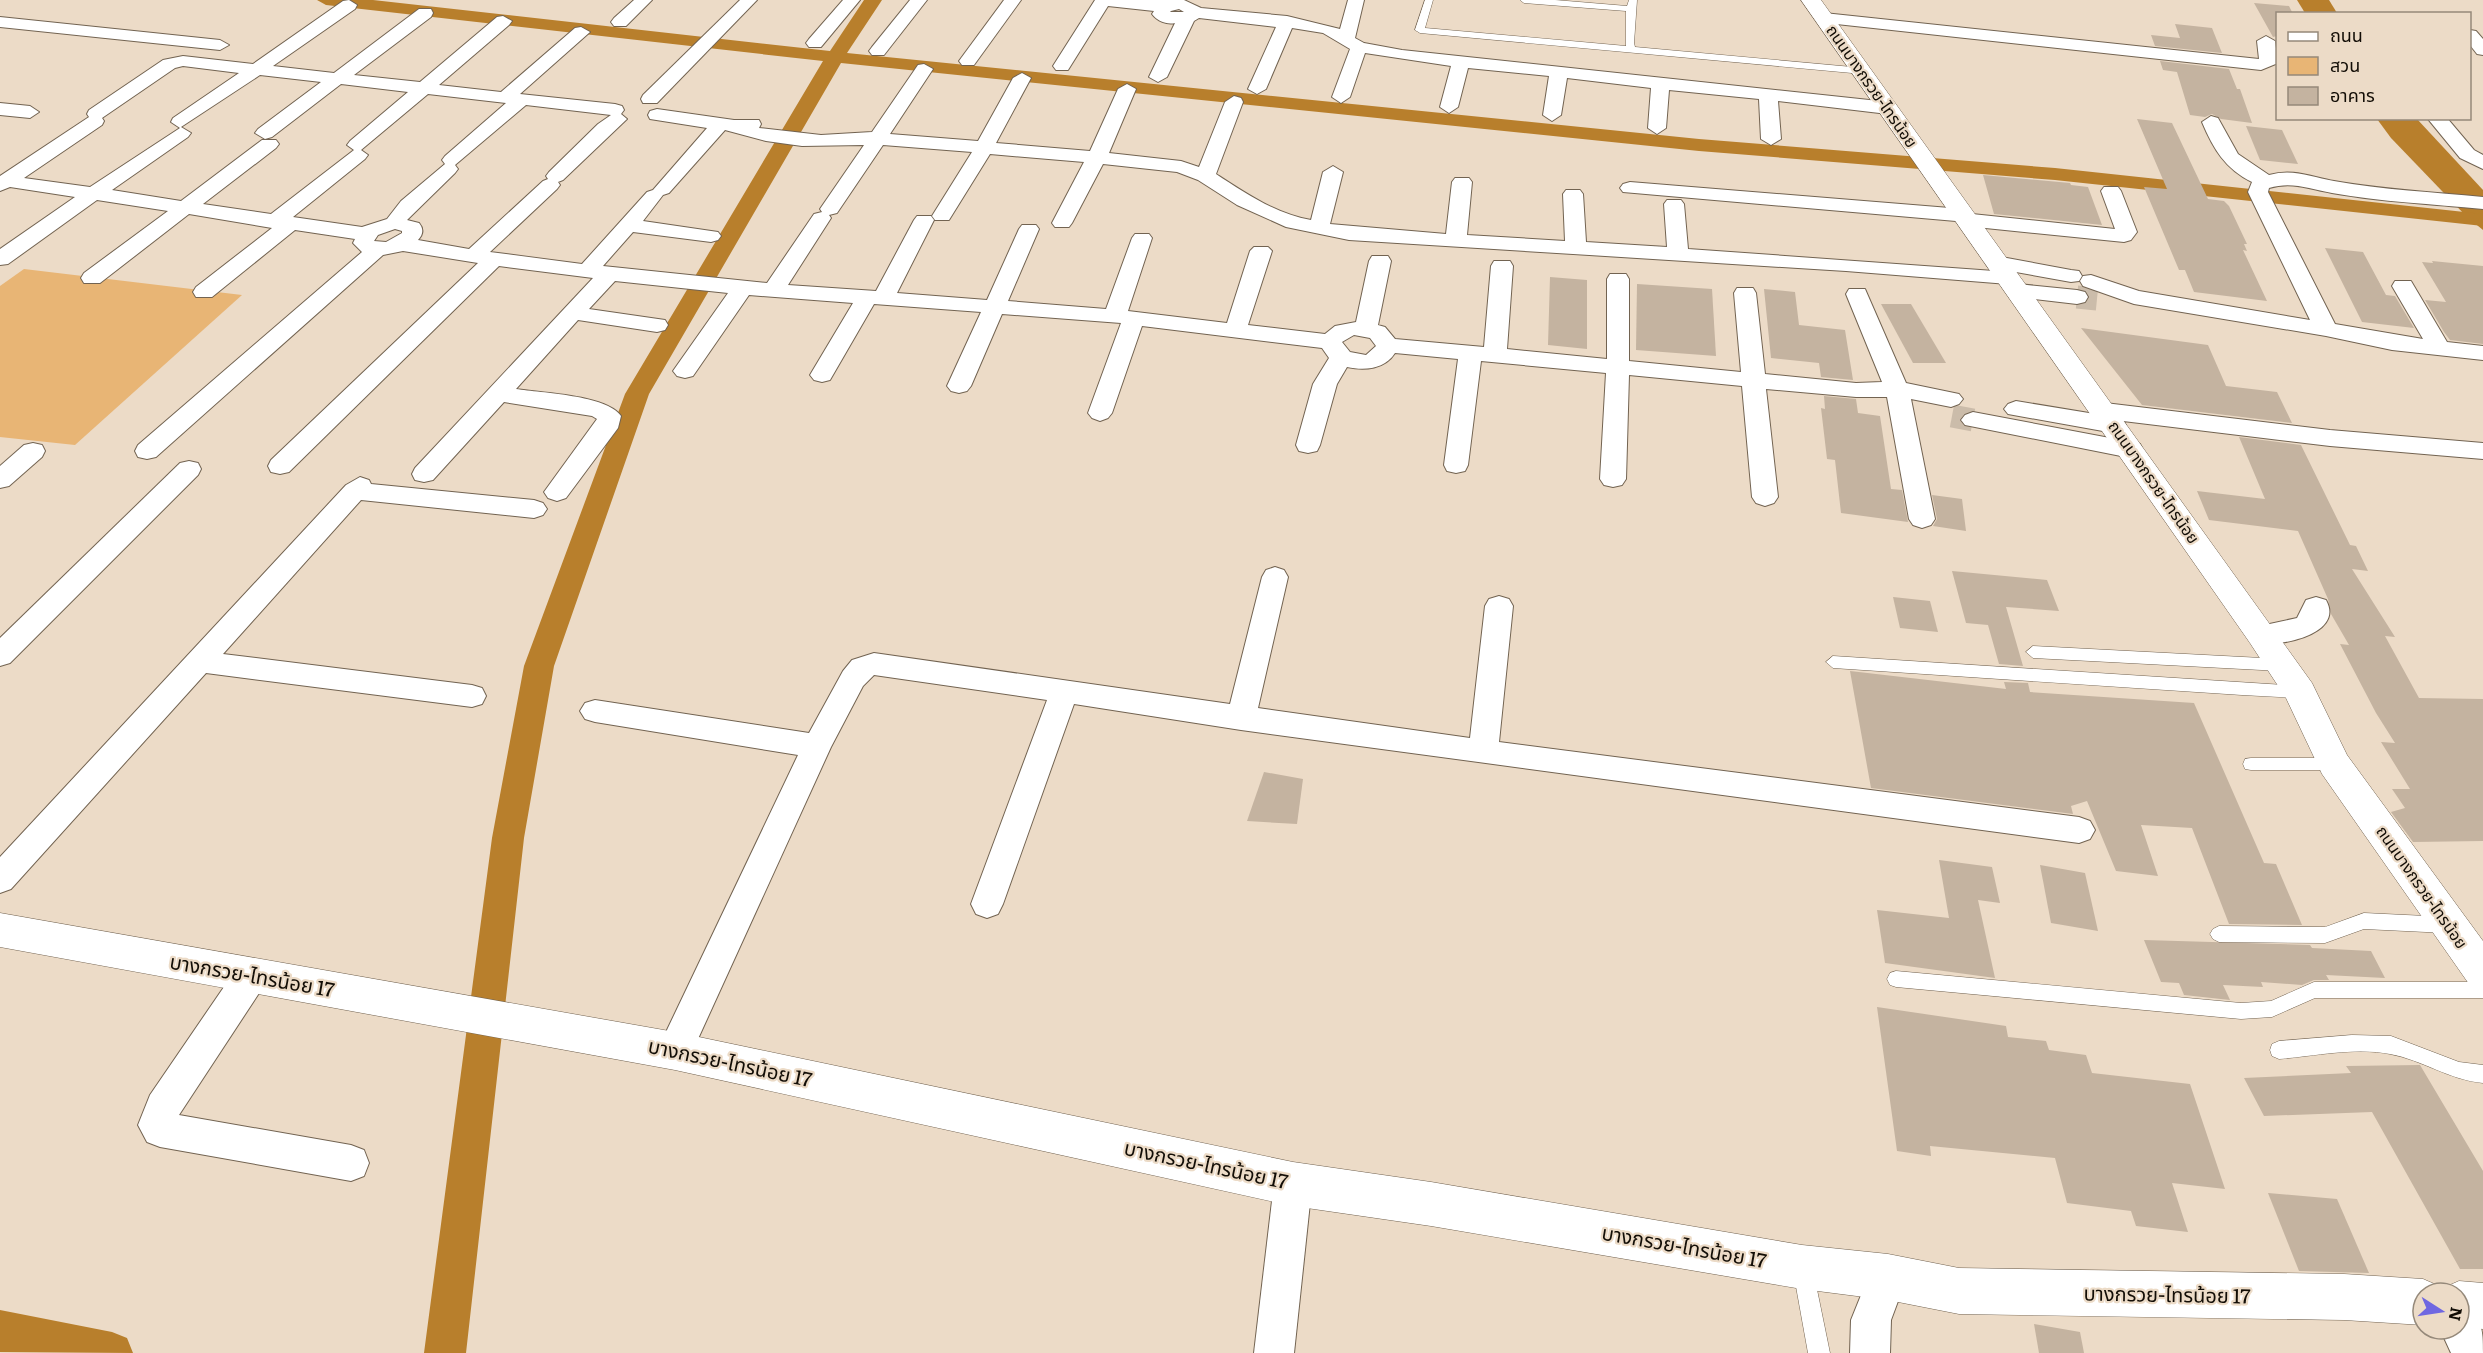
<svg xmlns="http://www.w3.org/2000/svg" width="2483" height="1353" viewBox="0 0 2483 1353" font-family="Literata,'Noto Sans Thai',serif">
<rect width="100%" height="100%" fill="#ecdbc7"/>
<path fill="#e8b575" d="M24 269 242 295 75 445 0 437V286Z"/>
<g fill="#b87f2c">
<path d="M2297 0H2329L2337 13H2305Z"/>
<path d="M2377 119H2417L2483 190V230L2466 216 2391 138Z"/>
</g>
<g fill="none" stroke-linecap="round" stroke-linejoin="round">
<g fill="#b87f2c" fill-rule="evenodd">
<path d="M317 0H373L830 51 864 0H882L847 53 1699 139 2055 168 2483 214V226L2055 180 1699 151 841 63 649 394 554 666 524 838 466 1353H424L492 838 524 666 625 394 823 61 326 5Z"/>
<path d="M0 1310 112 1332 127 1338 133 1353 0 1352Z"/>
</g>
</g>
<g fill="#c4b3a0">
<path d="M2254 3 2289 6 2293 14H2277V36L2273 37Z"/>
<path d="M2175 24 2212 28 2222 53 2155 46 2151 35 2180 38Z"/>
<path d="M2160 61 2229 69 2237 89H2240L2252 123 2221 119 2212 114 2205 117 2190 115 2177 72 2163 70Z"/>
<path d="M2137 119 2172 123 2208 199 2224 201 2229 206 2247 244H2244L2247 251 2243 250 2267 301 2194 292 2185 270H2179L2144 187 2167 189Z"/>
<path d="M2246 126 2282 130 2298 164 2260 160Z"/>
<path d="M1983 175 2070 183 2071 185 2088 187 2102 225 1994 214Z"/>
<path d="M2325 248 2363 252 2386 295 2395 296 2414 328 2362 322Z"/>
<path d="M2432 261 2483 266V344L2450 340 2444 332 2425 300 2446 302 2422 262 2433 263Z"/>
<path d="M1550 277 1587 280V349L1548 345Z"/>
<path d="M1637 284 1712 289 1716 356 1636 350Z"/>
<path d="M1764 289 1795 292 1799 325 1845 330 1853 380 1821 377 1819 363 1771 358Z"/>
<path d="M1881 304H1911L1946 363H1913Z"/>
<path d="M2081 328 2208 345 2226 386 2277 392 2292 423 2142 405Z"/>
<path d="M1824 396 1856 399 1858 413 1880 416 1891 489 1902 490 1908 522 1841 513 1835 460 1827 459 1821 408 1825 409Z"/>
<path d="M2239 437 2301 445 2350 545 2356 546 2368 571 2352 569 2395 637 2385 636 2419 698 2483 699V841L2413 842 2391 812 2405 808 2392 789H2410L2381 742 2395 743 2376 713 2340 644 2349 645 2331 614 2328 599 2298 531 2209 520 2197 491 2265 499Z"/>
<path d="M1932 495 1962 499 1966 531 1933 526 1937 519Z"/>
<path d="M1952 571 2047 580 2059 611 2006 607 2023 666 1999 664 1988 625 1966 623Z"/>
<path d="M1893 597 1930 601 1938 632 1900 628Z"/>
<path d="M1850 671 2006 689 2004 682 2028 683 2030 692 2194 703 2264 863 2276 864 2302 925 2229 924 2192 828 2141 825 2158 876 2116 871 2087 801 2071 806 2073 814 1871 788Z"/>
<path d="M1264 772 1303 779 1297 824 1247 821Z"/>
<path d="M1939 860 1992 867 2000 903 1978 900 1995 978 1885 963 1877 910 1949 918Z"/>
<path d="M2040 865 2085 873 2098 931 2051 923Z"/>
<path d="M2144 940 2310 945 2312 948 2371 951 2385 978 2326 975 2329 980H2314L2302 985 2261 982 2263 987 2223 985 2230 1000 2184 995 2179 983 2161 982Z"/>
<path d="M1877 1007 2006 1026 2008 1037 2046 1041 2049 1050 2086 1055 2092 1073 2190 1084 2225 1189 2172 1183 2188 1232 2136 1226 2131 1211 2067 1203 2055 1158 1930 1146 1931 1156 1897 1151Z"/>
<path d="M2420 1065 2483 1171V1269H2460L2372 1112 2264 1116 2244 1078 2351 1073 2346 1066Z"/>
<path d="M2268 1193 2337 1199 2369 1273 2299 1271Z"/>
<path d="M2034 1324 2080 1332 2084 1353H2039Z"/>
</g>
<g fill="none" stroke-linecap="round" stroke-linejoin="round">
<g stroke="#cbbcaa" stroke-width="23" stroke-dasharray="23 11" stroke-linecap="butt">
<path d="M2077 297 2097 299"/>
<path d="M1952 416 1973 420"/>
</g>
<defs>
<g id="service">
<path d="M1425 0H1433L1425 28 1626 46V11L1524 3 1520 0H1555L1627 6 1629 0H1637L1634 43 1635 47 1863 68 1868 71 1863 74 1420 33 1415 30Z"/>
<path d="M2033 646 2281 659 2288 665 2281 671 2033 658 2026 652Z"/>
<path d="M1833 656 2300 686 2305 688 2308 692 2305 696 2300 698 2242 695 1833 668 1826 662Z"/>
<path d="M2251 758H2334L2340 759 2342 764 2340 769 2334 770H2251L2245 769 2243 764 2245 759Z"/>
<path d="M2364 913 2447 917 2453 920 2456 925 2453 930 2447 933 2364 929 2325 943 2219 942 2213 939 2210 934 2213 929 2219 926 2325 927Z"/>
<path d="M1896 971 2241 1003 2271 1001 2314 982H2483V998H2315L2272 1017 2241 1019 1896 987 1890 985 1887 979 1890 973Z"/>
<path d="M2352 1035 2391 1036 2459 1062 2483 1065V1083C2449 1080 2423 1060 2390 1054 2355 1047 2315 1056 2279 1059L2272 1056 2270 1050 2272 1044 2279 1041Z"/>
<path d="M1803 1260 1810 1263 1813 1270 1830 1353H1808L1793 1270 1796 1263Z"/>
</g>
<g id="minor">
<path d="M349 0 357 5 355 9 273 66 334 73 419 9H431L433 13 431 17 354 75 420 82 497 17 503 16 512 21 509 25 439 85 501 92 575 28 581 27 590 32 520 94 615 104 622 106 624 110 621 114 627 119 563 180 558 182 560 185 557 189 490 252 582 264 647 192 653 190 707 128 650 119 648 115 650 111 657 109 734 120H759L761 124 759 128 821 135 872 132 918 65 924 64 933 69 890 134 978 141 1013 78 1022 73 1031 78 996 143 1090 151 1118 89 1127 84 1136 89 1109 153 1181 161 1199 167 1225 102 1234 96 1241 98 1243 102 1216 174C1245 193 1276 214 1311 220L1323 172 1333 166 1343 172 1330 224 1446 234 1452 182 1455 178H1469L1472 182 1467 235 1565 241 1563 194 1566 190H1580L1583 194 1586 242 1667 247 1664 204 1667 200H1681L1684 204 1688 249 2008 272 2016 273 2019 278 2016 283 2008 284 1846 271 1349 240 1286 227 1237 205 1198 180 1177 172 1103 164 1072 223 1069 227H1055L1052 223 1084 162 990 154 949 220H935L932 216 972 152 883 145 837 213 829 215 831 218 788 285 876 291 914 220 917 216H931L934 220 897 293 987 300 1019 229 1022 225H1036L1039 229 1008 301 1106 309 1132 238 1135 234H1149L1152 238 1128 311 1227 323 1250 251 1254 247H1268L1272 251 1248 325 1325 334 1335 326 1356 322 1369 261 1372 256H1388L1391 261 1378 325 1385 327 1395 339 1484 347 1491 266 1494 261H1510L1513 266 1507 349 1607 359V279L1610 274H1626L1629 279V361L1741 372 1734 293 1737 288H1753L1756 293 1765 374 1856 383 1882 382 1846 294 1849 289H1865L1906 383 1959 394 1963 399 1959 404 1951 407 1911 399 1935 519 1931 525 1922 528 1913 525 1909 519 1887 397H1856L1766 389 1778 497 1774 503 1765 506 1756 503 1752 497 1742 386 1629 375 1626 479 1622 485 1613 487 1604 485 1600 479 1606 373 1481 361 1468 465 1465 471 1456 473 1447 471 1444 465 1458 359 1395 353C1385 369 1365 371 1347 367L1337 384 1320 445 1317 451 1308 453 1299 451 1296 445 1313 384 1329 358 1322 348 1142 326 1112 413 1108 418 1100 421 1092 418 1088 413 1121 323 1002 314 971 386 967 391 959 393 951 391 947 386 981 312 874 304 830 380 822 382 814 380 810 375 853 303 749 295 693 376 685 378 677 376 673 371 728 293 615 281 589 309 665 320 668 325 665 330 657 332 578 320 516 389C541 393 607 395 621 416L618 428 566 498 557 501 548 498 544 492 597 419 592 416 504 402 433 480 424 482 415 480 412 474 415 468 593 278 499 266 289 472 280 474 271 472 268 466 271 460 478 263 403 251 383 255 156 457 147 459 138 457 135 451 138 445 362 252 353 243 355 239 295 230 212 297H196L193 292 196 287 272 228 189 214 100 283H84L81 278 84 273 168 211 97 200 8 264 0 265V249L75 197 10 187 0 191V176L89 117 87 114 89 110 163 60 183 56 253 64 343 1ZM183 66 239 73 173 118 171 122 180 128 90 187 24 178 102 125 104 121 102 118 175 68ZM260 75 321 82 258 129 255 133 265 139 272 137 341 84 408 92 350 141 347 145 354 150 271 214 203 204 276 148 279 144 276 140H262L181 201 112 190 188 137 191 133 181 127ZM428 94 506 103 445 156 442 160 445 164 401 201 387 219 362 227 293 217 365 159 368 155 361 150ZM526 105 611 115 598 124 549 172 546 176 548 179 543 181 469 249 418 240C423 235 424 229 419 223L407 220 455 173 458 169 455 165ZM725 130 766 141 802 146 864 145 820 209 822 212 814 214 767 283 603 266 633 232 711 242 718 240 721 236 718 232 643 221 663 195 669 193ZM395 229 402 231V233L386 242 374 241 378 235ZM1354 335 1370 338 1376 346 1366 355 1350 352 1342 342Z"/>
<path d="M634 0H652L626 26H614L611 22 614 18Z"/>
<path d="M740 0H757L657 103H643L641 99 643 95Z"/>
<path d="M843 0H860L821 47H809L806 43 809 39Z"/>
<path d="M910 0H927L884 55H872L869 51 872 47Z"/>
<path d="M1004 0H1021L974 65H962L959 61Z"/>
<path d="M1095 0H1184L1201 8 1287 16 1340 29 1348 0H1364L1355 38 1364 43 1402 50 1888 102 1897 108 1888 114 1778 101 1781 139 1771 145 1761 139 1759 99 1669 90 1666 128 1657 134 1648 128 1651 88 1567 78 1561 115 1552 121 1543 115 1549 76 1468 68 1458 107 1449 113 1440 107 1451 66 1365 53 1350 97 1341 103 1332 97 1350 49 1323 33 1292 28 1266 89 1257 94 1248 89 1276 27 1199 18 1194 21 1167 77 1158 82 1149 77 1175 23C1167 25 1157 21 1152 14L1154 11 1108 6 1068 70H1056L1053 66ZM1179 9 1184 12H1170L1171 11Z"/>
<path d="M1824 13 2259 59 2257 41 2266 36 2275 41 2278 63 2261 70 1818 22 1815 18 1818 14Z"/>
<path d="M0 17 220 40 229 45 220 50 0 27Z"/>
<path d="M2470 30 2476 31 2483 39V55L2477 54 2470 45Z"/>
<path d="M0 103 30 106 39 112 30 118 0 115Z"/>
<path d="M2211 116 2218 118 2238 154 2269 175C2293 168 2311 177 2334 181 2382 190 2434 192 2483 197V209C2433 204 2381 202 2332 193 2309 189 2292 181 2269 188L2268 192 2335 324 2423 339 2392 286 2395 281H2411L2447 342 2483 346V360L2392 350 2326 336 2134 304 2083 286 2080 281 2083 276 2091 275 2139 291 2310 320 2248 192 2252 182C2225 169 2213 148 2202 122Z"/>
<path d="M2447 118 2474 150 2483 155V169L2460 158 2428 119Z"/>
<path d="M1630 182 1962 209 1972 214 2115 229 2101 191 2104 187H2118L2121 191 2137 232 2131 240 2124 242 1966 226 1956 221 1623 192 1620 188 1623 184Z"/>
<path d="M1996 256 2071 270 2079 271 2082 276 2079 281 2071 282 1988 267 1985 262 1988 257Z"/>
<path d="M2018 284 2077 290 2085 292 2088 297 2085 302 2077 304 2010 296 2007 291 2010 286Z"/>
<path d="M2016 401 2095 414 2093 411 2097 406 2105 403 2330 430 2483 443V459L2330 446 2123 421 2126 425 2123 431 2114 433 2008 414 2004 409 2008 404Z"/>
<path d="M1973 412 2131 442 2140 444 2143 450 2140 456 2131 458 1965 425 1961 420 1965 415Z"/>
<path d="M33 443 42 445 45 451 42 457 9 486 0 488V466L24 445Z"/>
<path d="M189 461 198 463 201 469 198 475 10 663 0 666V638L180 463Z"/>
<path d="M360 477 369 480 371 484 534 500 543 503 547 509 543 515 534 518 361 500 223 654 472 685 482 688 486 696 482 704 472 707 206 673 11 889 0 893V857L346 485Z"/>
<path d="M1275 567 1284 570 1288 577 1258 708 1470 738 1485 606 1489 599 1499 596 1509 599 1513 606 1499 742 2079 817 2090 821 2095 830 2090 839 2079 843 1241 730 1074 704 1003 904 998 914 987 918 976 914 971 904 1047 700 874 675 863 686 831 747 687 1063 675 1067 663 1063 657 1051 798 755 595 722 585 719 580 711 585 703 595 700 809 733 843 671 852 660 874 653 1230 704 1262 577 1266 570Z"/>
<path d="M2316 597 2326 600C2346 636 2273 649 2251 642L2247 635 2251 628 2297 618 2306 600Z"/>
<path d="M251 961 263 965 268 976 263 987 179 1115 351 1145 364 1150 369 1163 364 1176 351 1181 160 1147 147 1142 138 1125 150 1095 239 965Z"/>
<path d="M1293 1165 1306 1171 1312 1184 1294 1353H1254L1274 1184 1280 1171Z"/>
<path d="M1888 1258 1902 1263 1907 1277 1891 1320 1890 1353H1850L1851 1320 1874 1263Z"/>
<path d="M2459 1307C2483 1317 2483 1329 2483 1353H2451L2440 1329H2459Z"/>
</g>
<path id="tertiary" d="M0 913 675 1032 1293 1162 1431 1182 1802 1245 1888 1254 1959 1268 2344 1274 2423 1279 2439 1286 2441 1291 2443 1288 2459 1281 2483 1283V1329L2459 1327V1293H2423V1325L2344 1320 1959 1314 1888 1300 1802 1289 1431 1226 1293 1206 675 1070 0 947Z"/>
<path id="secondary" d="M1801 0H1821L2312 683 2347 755 2483 941V990L2469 984 2322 774 2286 698 2250 643Z"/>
</defs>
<use href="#service" stroke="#726351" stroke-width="1"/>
<use href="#minor" stroke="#726351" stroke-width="2"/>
<use href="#tertiary" stroke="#726351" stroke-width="1"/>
<use href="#secondary" stroke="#726351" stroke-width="1"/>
<use href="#service" fill="#fff" fill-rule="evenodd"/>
<use href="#minor" fill="#fff" fill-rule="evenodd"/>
<use href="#tertiary" fill="#fff" fill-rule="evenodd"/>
<use href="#secondary" fill="#fff" fill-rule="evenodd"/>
</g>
<g text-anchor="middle" stroke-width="4.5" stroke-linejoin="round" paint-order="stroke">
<g font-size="16" fill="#120d06" stroke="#ecdbc7">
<text transform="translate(1872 86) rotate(55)" y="6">ถนนบางกรวย-ไทรน้อย</text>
<text transform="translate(2154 482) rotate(55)" y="6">ถนนบางกรวย-ไทรน้อย</text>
<text transform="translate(2422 887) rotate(55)" y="6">ถนนบางกรวย-ไทรน้อย</text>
</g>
<g font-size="20" fill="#120d06" stroke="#ecdbc7">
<text transform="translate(252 976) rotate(10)" y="7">บางกรวย-ไทรน้อย 17</text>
<text transform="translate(730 1063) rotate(12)" y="7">บางกรวย-ไทรน้อย 17</text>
<text transform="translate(1206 1165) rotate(12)" y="7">บางกรวย-ไทรน้อย 17</text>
<text transform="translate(1684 1247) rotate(10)" y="7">บางกรวย-ไทรน้อย 17</text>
<text transform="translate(2167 1295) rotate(1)" y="7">บางกรวย-ไทรน้อย 17</text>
</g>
</g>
<rect x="2276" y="12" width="195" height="108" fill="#ecdbc7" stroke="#95897a" stroke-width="1.5"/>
<rect x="2288" y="32" width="30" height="9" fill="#ffffff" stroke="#95897a" stroke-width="1.5"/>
<text x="2330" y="42" font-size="18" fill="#120d06">ถนน</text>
<rect x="2288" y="57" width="30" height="18" fill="#e8b575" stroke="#95897a" stroke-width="1.5"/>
<text x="2330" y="72" font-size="18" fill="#120d06">สวน</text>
<rect x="2288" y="87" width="30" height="18" fill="#c4b3a0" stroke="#95897a" stroke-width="1.5"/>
<text x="2330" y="102" font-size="18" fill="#120d06">อาคาร</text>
<g transform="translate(2441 1311) rotate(102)"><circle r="28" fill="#ecdbc7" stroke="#95897a" stroke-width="1.5"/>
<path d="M0-4.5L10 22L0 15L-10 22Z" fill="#6f67e1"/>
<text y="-9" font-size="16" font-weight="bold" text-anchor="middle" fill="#120d06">N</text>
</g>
</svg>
